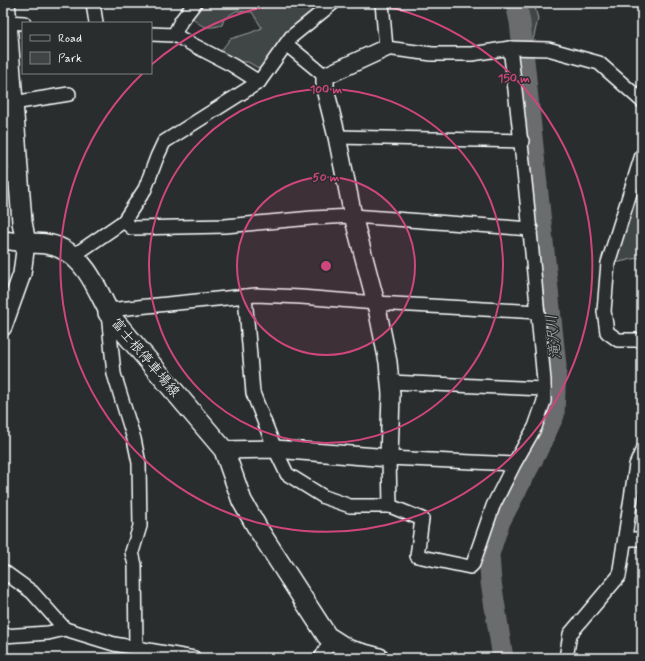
<svg xmlns="http://www.w3.org/2000/svg" width="645" height="661" viewBox="0 0 645 661" font-family="Mynerve,'Klee One',sans-serif">
<rect width="100%" height="100%" fill="#2a2d2e"/>
<filter id="ink" filterUnits="userSpaceOnUse"><feTurbulence type="fractalNoise" baseFrequency=".025" numOctaves="2"/><feDisplacementMap in="SourceGraphic" scale="8" xChannelSelector="R" yChannelSelector="G"/><feConvolveMatrix kernelMatrix="1 2 1 2 8 2 1 2 1" color-interpolation-filters="sRGB"/></filter>
<g filter="url(#ink)">
<g fill="#414445" stroke="#a0a2a2">
<path d="M201 3H328L273 58 260 69 248 62H233L220 52 230 39 250 33 262 28 252 12 236 11 224 19 222 25C208 29 201 28 191 16Z"/>
<path d="M500 3H534L538 19 533 40 520 42 506 6Z"/>
<path d="M642 168V257L610 264Z"/>
</g>
<g fill="none" stroke-linecap="round" stroke-linejoin="round">
<path stroke="#6a6c6d" stroke-width="21" d="M503 658 491 582 489 554 499 523 536 453 554 415 556 366 520 22 516 3"/>
<defs>
<g id="minor">
<path d="M93 3 96 23"/>
<path d="M382 3 386 48 432 54H472L510 48 548 49 599 63 642 101"/>
<path d="M7 22 24 23"/>
<path d="M151 34 174 35 232 65 259 82"/>
<path d="M174 35 181 21 195 3"/>
<path d="M286 44 325 76"/>
<path d="M510 48C524 159 534 270 544 381V401L535 427 514 464 493 506 473 564 470 567 417 556 422 519 390 506 389 458 514 464"/>
<path d="M13 103 69 94"/>
<path d="M337 137 522 141"/>
<path d="M642 155 608 263 604 311 607 332 618 340H642"/>
<path d="M3 175 18 176"/>
<path d="M124 221 132 228 225 226 312 218 353 216 531 229"/>
<path d="M73 256 124 221 145 189 157 157 164 142 259 82 291 37 333 3"/>
<path d="M245 296 253 393 275 449 287 474 324 497 350 506H390"/>
<path d="M108 310 256 295 301 297 376 303 538 312"/>
<path d="M108 313 114 374 134 439 139 463 140 526 132 552 135 565 136 648"/>
<path d="M390 382 544 389"/>
<path d="M625 539H642"/>
<path d="M3 571 32 592 65 629"/>
<path d="M3 636 48 633 65 629 114 644 194 658"/>
<path d="M321 658 331 640"/>
<path d="M566 658 570 634 619 576 636 465 642 451"/>
</g>
<g id="tertiary">
<path d="M3 240 26 243 22 274 3 327"/>
<path d="M224 450 275 449 389 458 391 394 388 362 376 303 353 216 337 137 325 89V76L386 48"/>
</g>
<path id="secondary" d="M5 3 7 22 22 222 26 243C38 243 51 243 62 249 86 260 97 289 108 310V313L224 450 242 501 258 529 327 636 349 650 379 658"/>
</defs>
<use href="#minor" stroke="#fff" stroke-width="16"/>
<use href="#tertiary" stroke="#fff" stroke-width="20"/>
<use href="#secondary" stroke="#fff" stroke-width="22"/>
<use href="#minor" stroke="#2a2d2e" stroke-width="13"/>
<use href="#tertiary" stroke="#2a2d2e" stroke-width="17"/>
<use href="#secondary" stroke="#2a2d2e" stroke-width="19"/>
</g>
</g>
<circle cx="326" cy="266" r="89" fill="#ce467c" fill-opacity=".12"/>
<g fill="none" stroke="#ce467c" stroke-width="2">
<circle cx="326" cy="266" r="89"/>
<circle cx="326" cy="266" r="177"/>
<path d="M151 65A266 266 0 0 1 284 3M368 3A266 266 0 1 1 143 73"/>
</g>
<g text-anchor="middle" stroke-width="3" stroke-linejoin="round" paint-order="stroke">
<g font-size="14" fill="#fff" stroke="#2a2d2e">
<text transform="translate(146 357) rotate(50)" y="5">富士根停車場線</text>
</g>
<g font-size="15" font-style="italic" fill="#b4b6b6" stroke="#2a2d2e">
<text transform="translate(553 337) rotate(-96)" y="5">滝沢川</text>
</g>
</g>
<circle cx="326" cy="266" r="6" fill="#ce467c" stroke="#2a2d2e" stroke-width="2"/>
<g font-size="12" text-anchor="middle" font-weight="bold" fill="#ce467c" stroke="#2a2d2e" stroke-width="3" stroke-linejoin="round" paint-order="stroke">
<text x="514" y="82">150 m</text>
<text x="326" y="93">100 m</text>
<text x="326" y="181">50 m</text>
</g>
<rect width="645" height="661" fill="none" stroke="#2a2d2e" stroke-width="16"/>
<rect x="8" y="8" width="629" height="645" fill="none" stroke="#fff" stroke-width="1.5" filter="url(#ink)"/>
<rect x="22" y="22" width="130" height="52" fill="#2a2d2e" stroke="#7f8182"/>
<rect x="30" y="35" width="20" height="6" fill="#2a2d2e" stroke="#7f8182"/>
<text x="58" y="42" font-size="12" fill="#ffffff">Road</text>
<rect x="30" y="52" width="20" height="12" fill="#414445" stroke="#7f8182"/>
<text x="58" y="62" font-size="12" fill="#ffffff">Park</text>
</svg>
